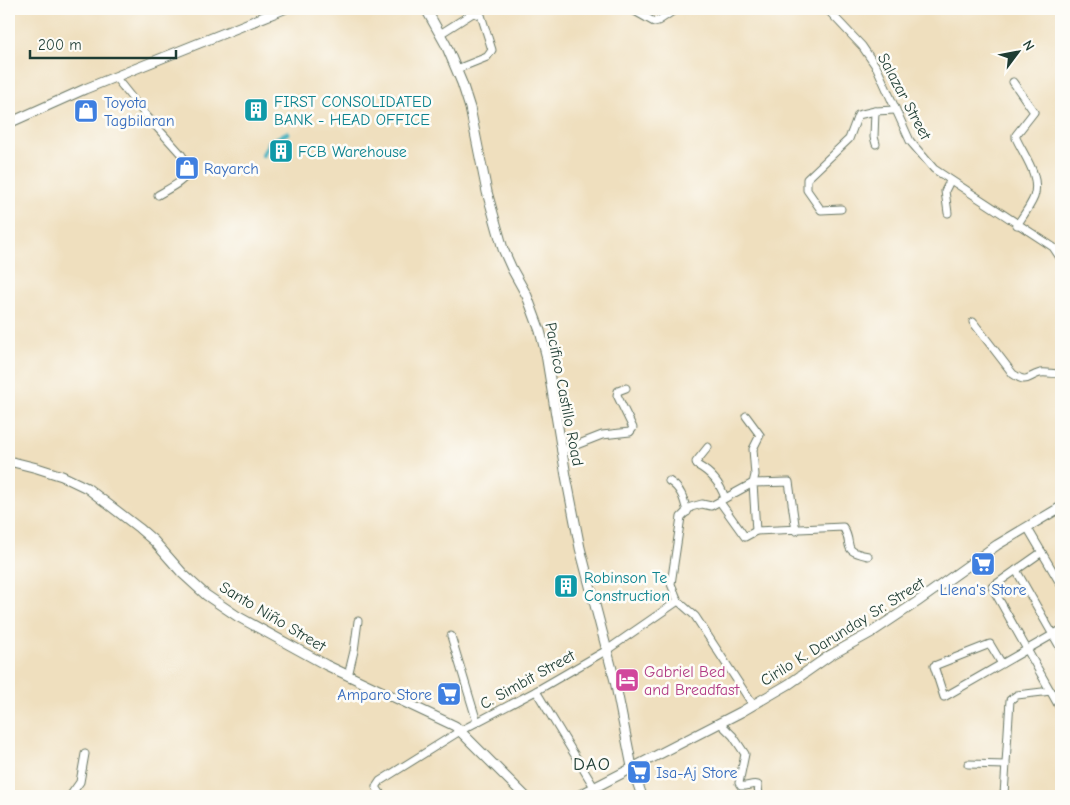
<svg xmlns="http://www.w3.org/2000/svg" width="1070" height="805" viewBox="0 0 1070 805" font-family="'Comic Neue',sans-serif">
<rect width="100%" height="100%" fill="#fdfcf7"/>
<filter id="ink" filterUnits="userSpaceOnUse"><feTurbulence type="fractalNoise" baseFrequency=".02" numOctaves="2"/><feDisplacementMap in="SourceGraphic" scale="10" xChannelSelector="R" yChannelSelector="G"/><feConvolveMatrix kernelMatrix="1 2 1 2 8 2 1 2 1" color-interpolation-filters="sRGB"/></filter>
<filter id="wash" filterUnits="userSpaceOnUse"><feTurbulence type="fractalNoise" baseFrequency=".0096" numOctaves="4" result="noise"/><feDisplacementMap in="SourceGraphic" scale="20" xChannelSelector="R" yChannelSelector="G"/><feGaussianBlur stdDeviation="1.12" result="paint"/><feColorMatrix in="noise" values="0 0 0 0 0 0 0 0 0 0 0 0 0 0 0 0 0 1.4 0 .05"/><feComposite in="paint" operator="in"/></filter>
<g filter="url(#wash)">
<rect width="100%" height="100%" fill="#efdfbe"/>
<g fill="none" stroke-linecap="round" stroke-linejoin="round">
<path stroke="#42b1bd" stroke-width="5" d="M263 155 269 143 287 133"/>
</g>
</g>
<g filter="url(#ink)">
<g fill="none" stroke-linecap="round" stroke-linejoin="round">
<defs>
<g id="minor">
<path d="M631 9 654 22 658 21 676 9"/>
<path d="M827 9 862 46 877 68 910 141 934 169 1053 247 1061 259"/>
<path d="M440 34 473 13 481 15 492 50 487 57 457 69"/>
<path d="M116 78 144 113 181 154 191 169C185 181 170 188 158 195"/>
<path d="M1013 82 1034 112 1016 135V138C1024 156 1041 176 1034 197 1030 207 1023 216 1017 225"/>
<path d="M875 111 874 137 876 144"/>
<path d="M841 209 821 210 807 190V179L849 139 858 115 875 111 895 110"/>
<path d="M948 213 945 191 950 181"/>
<path d="M973 322 1013 374C1028 384 1026 377 1040 373 1046 372 1055 374 1061 374"/>
<path d="M746 416 760 435 753 449 755 475 753 483 711 506 702 504 691 507 681 517 671 584 678 601 695 616 753 705"/>
<path d="M708 447 696 462 697 465C710 472 720 483 725 498"/>
<path d="M561 451 602 435 630 432 633 428 617 395 618 391 626 388"/>
<path d="M669 481C681 488 684 499 687 512"/>
<path d="M720 502 745 537 756 531"/>
<path d="M1027 527 1061 585"/>
<path d="M796 531 789 482 753 483 756 531 843 527C855 546 839 550 868 556"/>
<path d="M1042 552 992 587 1061 710"/>
<path d="M1016 570 1061 649"/>
<path d="M451 636 477 722"/>
<path d="M1002 664 990 644 934 666 944 697 1061 630"/>
<path d="M348 676 354 651 358 621"/>
<path d="M536 691 594 787"/>
<path d="M720 723 733 736 745 754 739 783 741 786C747 787 752 783 758 785L759 796"/>
<path d="M968 764 1006 765"/>
<path d="M70 796 80 782 85 754"/>
<path d="M382 796 376 787 380 781 460 731 536 691 607 650 678 601"/>
<path d="M1003 796 1004 795 1010 700 1017 695 1051 691"/>
</g>
<g id="major">
<path d="M426 9 446 45 462 83 470 108 487 192 503 249 512 269 527 296 540 331 546 354 566 476 580 548 615 681 632 767 642 796"/>
<path d="M9 123 85 89 284 9"/>
<path d="M9 461 37 468 62 476 87 488 139 528 154 541 183 574 206 595 237 616 326 665 455 726 525 796"/>
<path d="M578 796 741 712 789 684 829 656 872 632 917 602 997 545 1061 507"/>
</g>
</defs>
<use href="#minor" stroke="#687664" stroke-width="9"/>
<use href="#major" stroke="#687664" stroke-width="11"/>
<use href="#minor" stroke="#fff" stroke-width="7"/>
<use href="#major" stroke="#fff" stroke-width="9"/>
</g>
</g>
<defs>
<symbol id="building-square" viewBox="-11 -11 22 22"><rect x="-9" y="-9" width="18" height="18" rx="4" fill="#0f9aa8" stroke="#fdfcf7"/><path d="M-4-6H4V6H1V3H-1V6H-4ZM-2.5-4.3h1.7v1.8h-1.7ZM.8-4.3h1.7v1.8H.8ZM-2.5-1h1.7V.8h-1.7ZM.8-1h1.7V.8H.8Z" fill="#fff"/></symbol>
<symbol id="shop-square" viewBox="-11 -11 22 22"><rect x="-9" y="-9" width="18" height="18" rx="4" fill="#3f7fe0" stroke="#fdfcf7"/><path d="M-5-2.5h2.3a2.7 3.5 0 0 1 5.4 0H5L5.5 6h-11ZM-1.5-2.5h3a1.5 2.3 0 0 0-3 0Z" fill="#fff"/></symbol>
<symbol id="supermarket-square" viewBox="-11 -11 22 22"><rect x="-9" y="-9" width="18" height="18" rx="4" fill="#3f7fe0" stroke="#fdfcf7"/><path d="M-6-5.5h2.5l.6 2H6L4.5 2H-2.5L-4.4-4H-6ZM-1.5 3.2a1.3 1.3 0 1 0 .1 0ZM3 3.2a1.3 1.3 0 1 0 .1 0Z" fill="#fff"/></symbol>
<symbol id="hotel-square" viewBox="-11 -11 22 22"><rect x="-9" y="-9" width="18" height="18" rx="4" fill="#d1479c" stroke="#fdfcf7"/><path d="M-6-4.5h1.5V1H6V5H4.5V3h-9V5H-6ZM-4 0a1.8 1.8 0 1 1 3.6 0ZM.5 0V-2.5h3Q6-2.5 6 0Z" fill="#fff"/></symbol>
</defs>
<g fill-rule="evenodd">
<use href="#building-square" x="242" y="96" width="28" height="28"/>
<use href="#shop-square" x="72" y="97" width="28" height="28"/>
<use href="#building-square" x="267" y="137" width="28" height="28"/>
<use href="#shop-square" x="173" y="154" width="28" height="28"/>
<use href="#supermarket-square" x="969" y="550" width="28" height="28"/>
<use href="#building-square" x="552" y="572" width="28" height="28"/>
<use href="#hotel-square" x="613" y="666" width="28" height="28"/>
<use href="#supermarket-square" x="435" y="680" width="28" height="28"/>
<use href="#supermarket-square" x="625" y="758" width="28" height="28"/>
</g>
<g text-anchor="middle" stroke-width="5" stroke-linejoin="round" paint-order="stroke">
<g font-size="16" fill="#1f3d34" stroke="#fdfcf7">
<text transform="translate(905 96) rotate(62)" y="6">Salazar Street</text>
<text transform="translate(565 394) rotate(79)" y="6">Pacifico Castillo Road</text>
<text transform="translate(273 616) rotate(31)" y="6">Santo Niño Street</text>
<text transform="translate(842 631) rotate(-32)" y="6">Cirilo K. Darunday Sr. Street</text>
<text transform="translate(527 679) rotate(-29)" y="6">C. Simbit Street</text>
</g>
<g font-size="16" fill="#0d838f" stroke="#fdfcf7" text-anchor="start">
<text x="274" y="107">FIRST CONSOLIDATED<tspan x="274" dy="18">BANK - HEAD OFFICE</tspan></text>
<text x="298" y="157">FCB Warehouse</text>
<text x="584" y="583">Robinson Te<tspan x="584" dy="18">Construction</tspan></text>
</g>
<g font-size="16" fill="#366cbe" stroke="#fdfcf7" text-anchor="start">
<text x="104" y="108">Toyota<tspan x="104" dy="18">Tagbilaran</tspan></text>
<text x="204" y="174">Rayarch</text>
<text x="983" y="595" text-anchor="middle">Llena's Store</text>
<text x="432" y="700" text-anchor="end">Amparo Store</text>
<text x="656" y="778">Isa-Aj Store</text>
</g>
<g font-size="16" fill="#b23c85" stroke="#fdfcf7" text-anchor="start">
<text x="644" y="677">Gabriel Bed<tspan x="644" dy="18">and Breadfast</tspan></text>
</g>
<g font-size="19" letter-spacing="1" fill="#1f3d34" stroke="#fdfcf7">
<text x="592" y="770">DAO</text>
</g>
</g>
<rect width="1070" height="805" fill="none" stroke="#fdfcf7" stroke-width="30"/>
<g transform="translate(1018 52) rotate(58)" stroke="#fdfcf7" stroke-width="4" paint-order="stroke">
<path d="M0-4L9 19L0 12L-9 19Z" fill="#1f3d34"/>
<text y="-8" font-size="14" font-weight="bold" text-anchor="middle" fill="#1f3d34">N</text>
</g>
<path d="M30 50v8h146v-8" fill="none" stroke="#1f3d34" stroke-width="2.5"/>
<text x="38" y="50" font-size="15" fill="#1f3d34" stroke="#fdfcf7" stroke-width="4" paint-order="stroke">200 m</text>
</svg>
